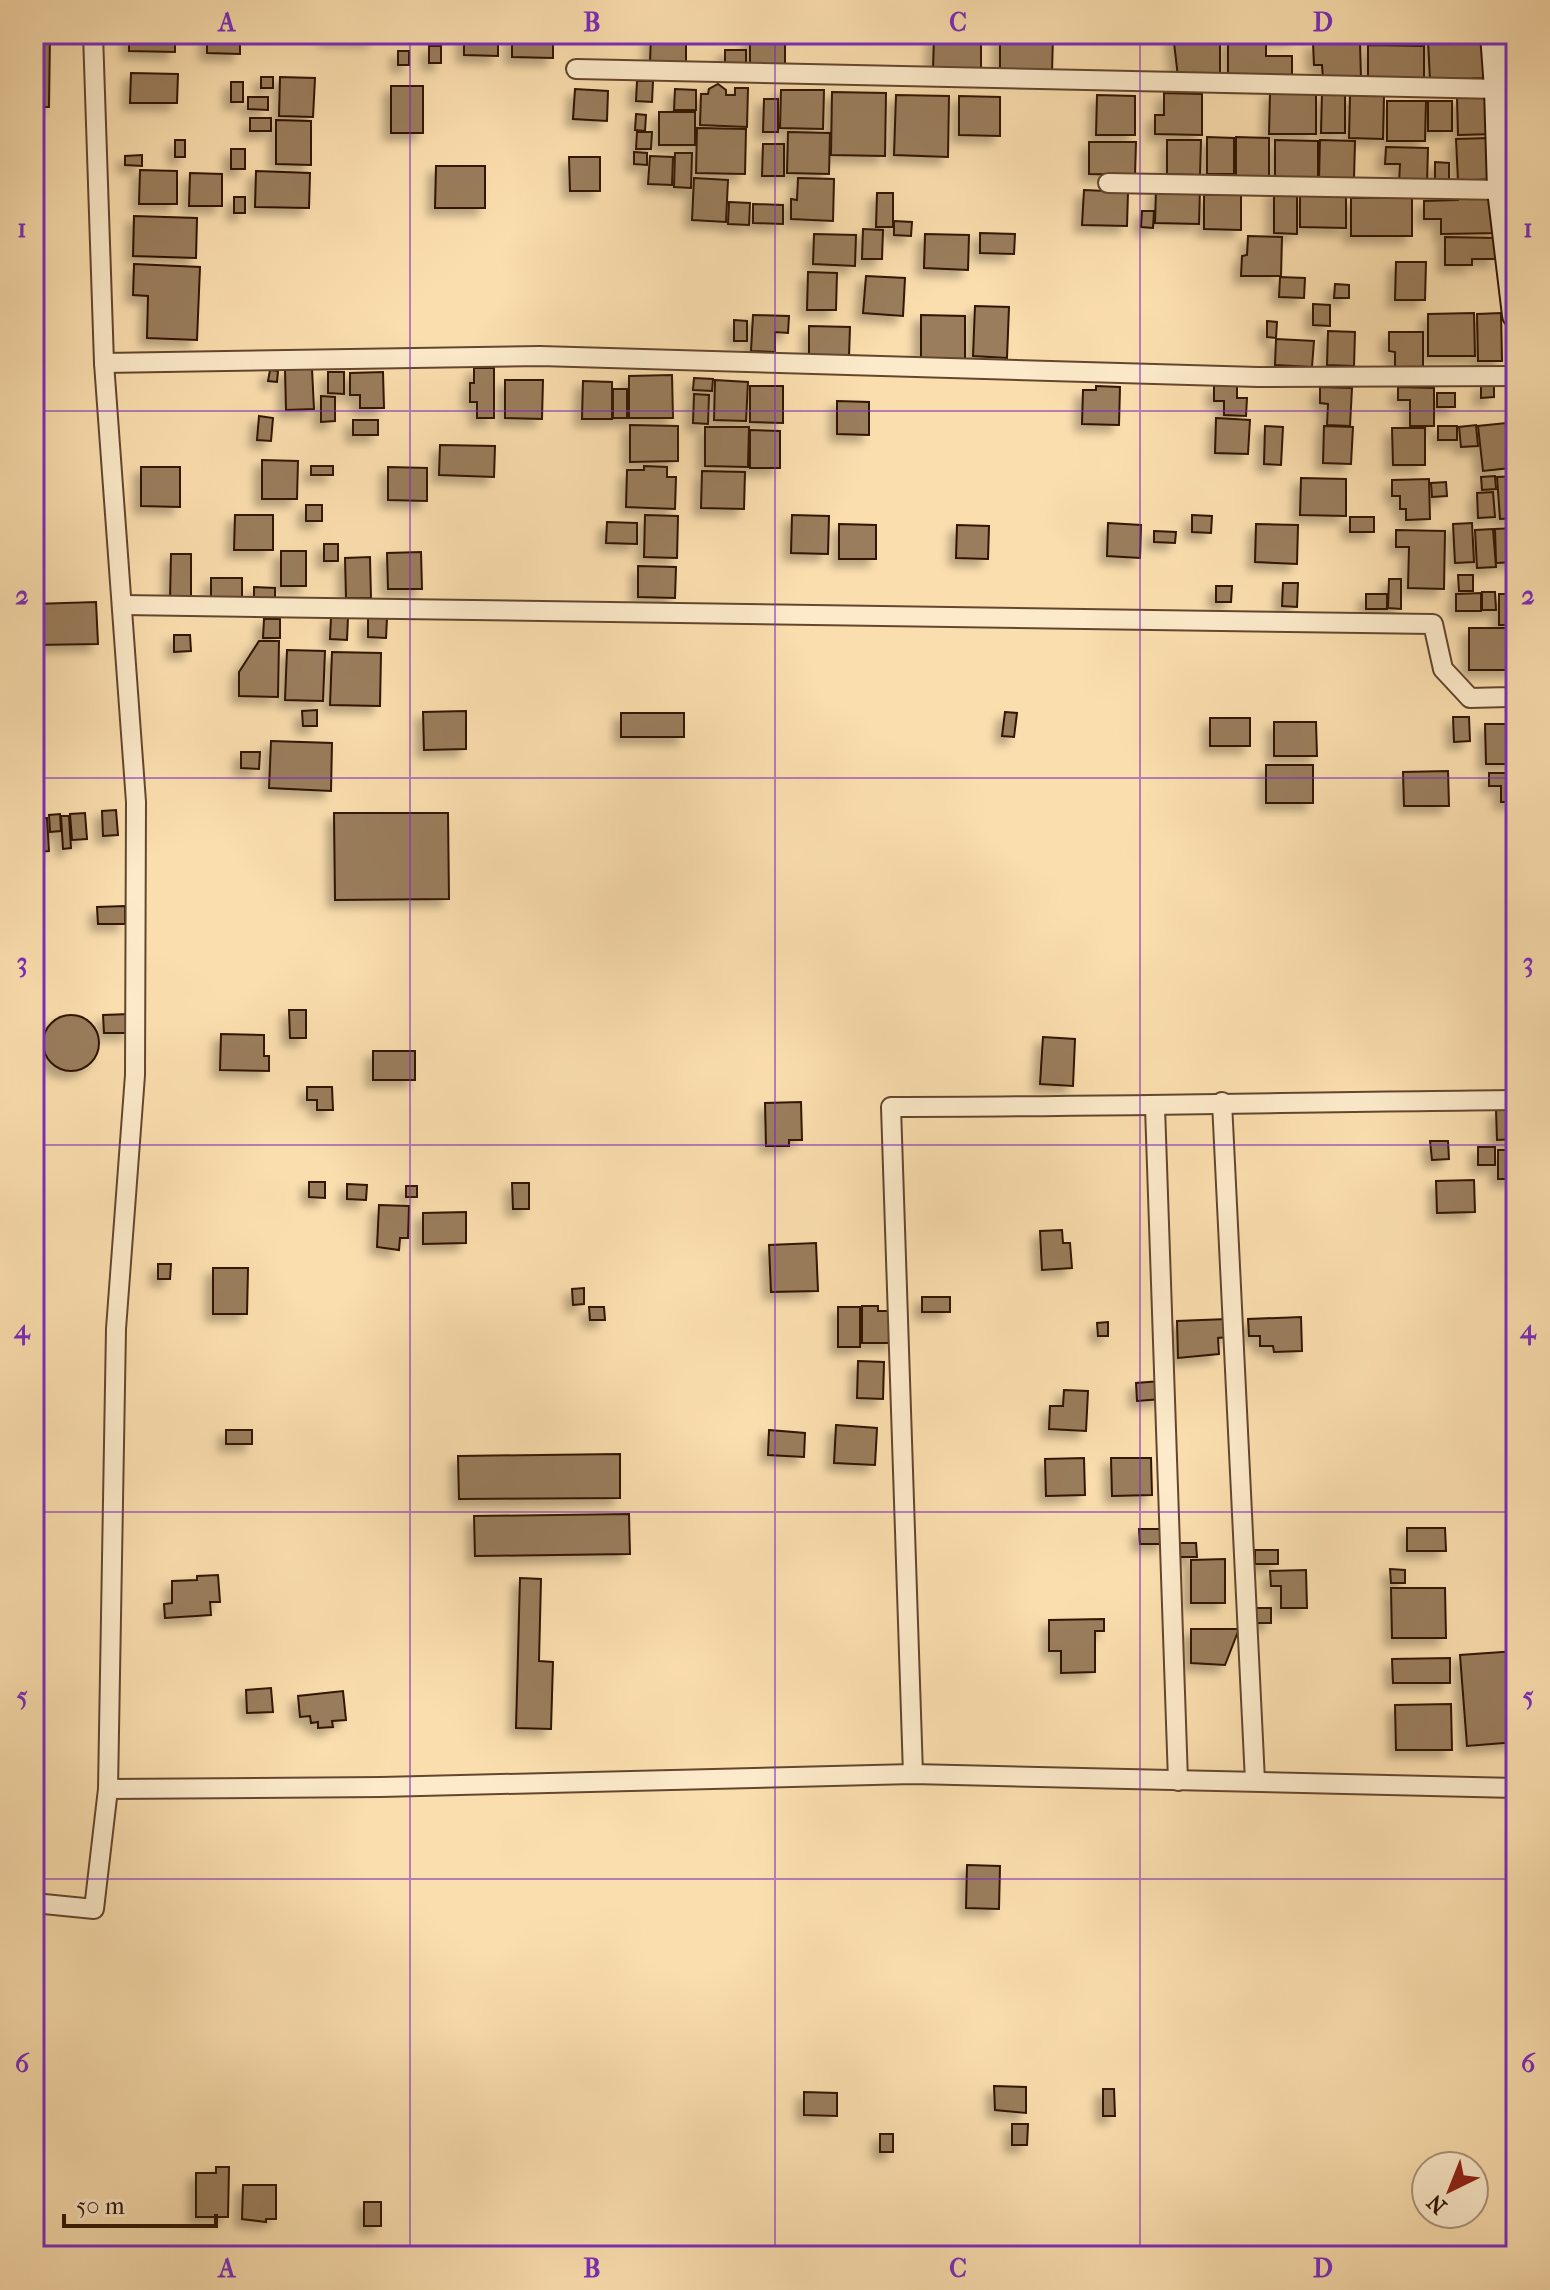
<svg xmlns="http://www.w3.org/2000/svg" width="1550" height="2290" viewBox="0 0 1550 2290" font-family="'IM FELL French Canon',serif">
<defs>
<filter id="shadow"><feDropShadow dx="-7" dy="7" stdDeviation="4" flood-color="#0004"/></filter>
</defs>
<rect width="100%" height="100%" fill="#fbdeae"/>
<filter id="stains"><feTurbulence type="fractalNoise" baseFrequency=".0025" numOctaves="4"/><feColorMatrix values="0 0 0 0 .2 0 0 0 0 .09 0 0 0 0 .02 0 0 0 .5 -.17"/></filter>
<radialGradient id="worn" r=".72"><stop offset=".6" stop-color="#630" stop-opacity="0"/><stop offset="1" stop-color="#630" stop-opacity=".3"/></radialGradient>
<g fill="#9a7d5c" stroke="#301403" stroke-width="2" filter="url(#shadow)">
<path d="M34 34H50L49 107H34Z"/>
<path d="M129 34H175V52L129 51Z"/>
<path d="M207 34H240V54L207 53Z"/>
<path d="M326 34H374V40L326 39Z"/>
<path d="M464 34H498V56L464 55Z"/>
<path d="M512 34H553V58L512 57Z"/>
<path d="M651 34H686V63H650Z"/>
<rect x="750" y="34" width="35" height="32"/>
<path d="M1000 34 1053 35 1052 73 1000 72Z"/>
<path d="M1173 34H1220V76L1178 77Z"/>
<path d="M1232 34H1255V38L1232 39Z"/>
<path d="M1256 34H1297V38H1257Z"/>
<rect x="1365" y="34" width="34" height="5"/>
<rect x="1401" y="34" width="16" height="10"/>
<rect x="1419" y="34" width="14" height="6"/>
<path d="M1437 34H1485V36L1437 38Z"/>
<path d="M934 36H981V72L933 69Z"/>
<path d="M1483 39 1485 78 1430 80 1428 41Z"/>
<path d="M1228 40H1266V56H1292V82H1228Z"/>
<path d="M1360 42 1361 79H1323L1322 65H1314L1313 43Z"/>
<path d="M1368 45 1424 46V78H1368Z"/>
<rect x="429" y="46" width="12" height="17"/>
<path d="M725 50H746V68L725 67Z"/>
<rect x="398" y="51" width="11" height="14"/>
<path d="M131 73 178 74 177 103H130Z"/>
<rect x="261" y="77" width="12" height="11"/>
<path d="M280 77 315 78 313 117 279 116Z"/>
<path d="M637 81H653L652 102 636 101Z"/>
<rect x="231" y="82" width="12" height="20"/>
<path d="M718 84 726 90V95H735V88H748L747 127 700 125 701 94H708L709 89Z"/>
<rect x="391" y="86" width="32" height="47"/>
<path d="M575 89 608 91 607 121 573 119Z"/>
<path d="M675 89 696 90V110H674Z"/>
<path d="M781 90H824L823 129 780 128Z"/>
<path d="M832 92 886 93 885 156 831 155Z"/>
<path d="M1270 92H1316V134H1269Z"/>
<path d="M1322 92H1345V133H1321Z"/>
<path d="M1164 93 1202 94V135L1155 134V115H1164Z"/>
<path d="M896 95 949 96 948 157 894 155Z"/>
<path d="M1097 95 1135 96V135H1096Z"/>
<path d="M1350 95 1384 96 1383 139 1349 138Z"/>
<path d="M959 96 1000 97V136L959 135Z"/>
<path d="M248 97H268V110L248 109Z"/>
<path d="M1457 98H1495V134L1458 135Z"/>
<path d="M764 99H778V132H763Z"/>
<path d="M1387 101H1426L1425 141H1387Z"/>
<rect x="1428" y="101" width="24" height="30"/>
<rect x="659" y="112" width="36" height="33"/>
<path d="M636 114 646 115 645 131 635 130Z"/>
<rect x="250" y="118" width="21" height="13"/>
<path d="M276 120 311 121V165L276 164Z"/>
<path d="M697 128 746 129 745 174 696 173Z"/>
<path d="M637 132H652L651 149H636Z"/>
<path d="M788 132 830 133 829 174 787 173Z"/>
<path d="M1207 137 1234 138V174H1207Z"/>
<path d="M1236 137 1269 138V176H1236Z"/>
<path d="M1489 138 1491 179 1458 181 1456 139Z"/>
<rect x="175" y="140" width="10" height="17"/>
<path d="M1167 140H1201L1200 175 1167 174Z"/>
<path d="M1275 140 1318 141V178H1275Z"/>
<path d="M1320 140 1355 141 1354 179H1319Z"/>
<path d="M1089 142H1136L1135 175 1089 174Z"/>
<path d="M763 144H784V176H762Z"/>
<path d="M1386 147 1428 148 1427 184 1399 183 1400 164H1385Z"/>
<rect x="231" y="149" width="14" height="20"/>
<path d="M634 152 647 153V165L634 164Z"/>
<path d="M675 153H692L691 188 674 187Z"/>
<path d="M142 155V166L125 165V156Z"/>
<path d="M650 156 673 157 672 185 648 184Z"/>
<path d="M569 157H600V191H570Z"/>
<path d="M1435 162 1449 163V184H1435Z"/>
<path d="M436 166H485V208H435Z"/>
<path d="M140 170 177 171V204H139Z"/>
<path d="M256 171 310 173 309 208 255 207Z"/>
<path d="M190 173 222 174V206H189Z"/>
<path d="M694 178 728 180 726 222 692 220Z"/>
<path d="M798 178 834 179 833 221 791 219V199L797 200Z"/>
<path d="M1156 188 1200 189 1199 224 1155 223Z"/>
<path d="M1274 189 1297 190V234L1274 233Z"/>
<path d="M1084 190 1128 192 1127 226 1082 225Z"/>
<path d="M1300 191 1346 192V228L1300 227Z"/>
<path d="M877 193H893V227H876Z"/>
<path d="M1458 194H1498L1499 233 1441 234V219H1424V201L1458 200Z"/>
<path d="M1204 195H1241V230L1204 229Z"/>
<rect x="234" y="197" width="11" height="16"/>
<rect x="1351" y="198" width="61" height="38"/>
<path d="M729 202 750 203 749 225 728 224Z"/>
<path d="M753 204 783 205V224L753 223Z"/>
<path d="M1142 211H1154L1153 228 1141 227Z"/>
<path d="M134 216 197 218 196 258 133 256Z"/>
<path d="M894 221 912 222 911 236 894 235Z"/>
<path d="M863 229 883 230 882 259H862Z"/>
<path d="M980 233 1015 234 1014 254 980 253Z"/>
<path d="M814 234 856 235 855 266 813 264Z"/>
<path d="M925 234 969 235 968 270 924 268Z"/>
<path d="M1248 236 1282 237 1281 276H1241L1242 256 1247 255Z"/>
<path d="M1445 237 1495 238 1496 259H1472V265H1445Z"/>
<path d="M1396 262H1426L1425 300H1395Z"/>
<path d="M134 264 200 267 197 340 147 338 148 296 133 295Z"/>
<path d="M808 272 837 273 836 310H807Z"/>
<path d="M866 276 905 278 903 316 863 313Z"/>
<path d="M1280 277 1305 278 1304 298 1279 297Z"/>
<path d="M1335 284 1349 285V298H1334Z"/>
<path d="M1313 304 1330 305V326L1313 325Z"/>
<path d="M975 306 1009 307 1007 358 973 356Z"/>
<path d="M1474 313 1475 356H1428V314Z"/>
<path d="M1501 313 1502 361H1478L1477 314Z"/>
<path d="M753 315 789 316 788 333 775 332V352L751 351Z"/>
<path d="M921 315 965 316V361H921Z"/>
<path d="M734 320 747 321V341H734Z"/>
<path d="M1267 321 1277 322 1276 338 1267 337Z"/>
<path d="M809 326 850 327 849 357 809 356Z"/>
<path d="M1328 331 1355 332 1354 366 1327 365Z"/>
<path d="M1389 332H1423V373L1395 372V352L1389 351Z"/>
<path d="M1276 339 1314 341 1312 367 1275 365Z"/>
<path d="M474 368H494V418H477V402H470V383H474Z"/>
<path d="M285 369H312L314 409 286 410Z"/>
<path d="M270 370 278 371 277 382 268 381Z"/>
<path d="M328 372H344V394L328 393Z"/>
<path d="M383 372 384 408H360V395H350V373Z"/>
<path d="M672 375 673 418H629V376Z"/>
<path d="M694 378 713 379 712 391 693 390Z"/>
<path d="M505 380H543L542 419 505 418Z"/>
<path d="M715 380 748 382 746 421 714 420Z"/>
<path d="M583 381 612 382V419H582Z"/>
<path d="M1214 385 1237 386V398H1247L1246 416 1224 415V401H1214Z"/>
<path d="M1481 385H1494V397L1481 398Z"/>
<path d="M750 386H783V423L750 422Z"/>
<path d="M1096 386 1120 387 1119 425 1082 424 1083 390H1096Z"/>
<path d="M1320 387 1352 388 1350 426 1327 425 1328 404 1320 403Z"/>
<path d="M1398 387 1434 388V426H1410V400H1398Z"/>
<rect x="613" y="389" width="14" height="29"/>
<rect x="1437" y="393" width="18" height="14"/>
<path d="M694 394 709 395 708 424 693 423Z"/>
<path d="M321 396 335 397V421L321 422Z"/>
<path d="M837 401 869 402V435L837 434Z"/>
<path d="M259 416 273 418 271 441 257 440Z"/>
<path d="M1216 418 1250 420 1248 454 1215 453Z"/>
<rect x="353" y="420" width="25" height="15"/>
<path d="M1506 423 1510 468 1483 471 1478 426Z"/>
<path d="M630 425 678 426V461L630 462Z"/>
<path d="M1476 425 1478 446 1461 447 1459 427Z"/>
<path d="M1265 426 1283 427 1281 465 1264 464Z"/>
<path d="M1324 426 1353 427 1351 464 1323 463Z"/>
<rect x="1438" y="426" width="19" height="14"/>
<path d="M705 427H749L748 467 705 466Z"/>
<path d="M1392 428H1425V465H1393Z"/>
<path d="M750 430 780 431V468H750Z"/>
<path d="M440 445 495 446 494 477 439 475Z"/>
<path d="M262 460 298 461 297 499H262Z"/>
<rect x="311" y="466" width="22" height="9"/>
<path d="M644 466 667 467V477H676L675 509 626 507 627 470H644Z"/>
<path d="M141 467H180V507L141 506Z"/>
<path d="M388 467 427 468V501L388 500Z"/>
<path d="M702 471 745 472 744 509 701 508Z"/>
<path d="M1495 476 1496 489 1482 490 1481 477Z"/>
<path d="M1516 476V518L1500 519 1497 477Z"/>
<path d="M1301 478 1346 479V516L1300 515Z"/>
<path d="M1429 479 1430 519 1406 520V509H1400V496H1392V480Z"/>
<path d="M1446 482 1447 496 1432 497 1431 483Z"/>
<path d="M1493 492 1495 517 1478 518 1477 493Z"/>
<rect x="306" y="505" width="16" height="16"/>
<path d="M235 515H273V550H234Z"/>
<path d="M645 515 678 516 677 558 644 557Z"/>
<path d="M792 515 829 516 828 554 791 553Z"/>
<path d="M1192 515 1212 516 1211 533 1192 532Z"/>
<rect x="1350" y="517" width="24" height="15"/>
<path d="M607 522 637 523V544L606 543Z"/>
<path d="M1108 523 1141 525 1140 558 1107 556Z"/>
<path d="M1472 523 1474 562 1455 563 1453 524Z"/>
<path d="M839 524 876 525V559H839Z"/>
<path d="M1256 524 1298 525 1297 564 1255 562Z"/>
<path d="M957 525 989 526 988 559 956 558Z"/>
<path d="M1516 528V562L1496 563 1495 529Z"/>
<path d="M1493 529 1496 567 1477 568 1475 530Z"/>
<path d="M1396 530 1445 531 1444 589 1408 588 1409 547H1396Z"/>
<path d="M1154 531 1176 532 1175 543 1154 542Z"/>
<rect x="324" y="544" width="14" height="17"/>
<rect x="281" y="551" width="25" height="35"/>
<path d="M421 552 422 589H388L387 553Z"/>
<path d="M171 554H191V600L170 599Z"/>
<path d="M370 557 371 598H346L345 558Z"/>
<path d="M638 566 676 567 675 598 638 597Z"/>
<path d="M1458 575H1473V591H1459Z"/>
<rect x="211" y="578" width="31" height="21"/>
<path d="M1389 579H1401V609L1388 608Z"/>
<path d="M1283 583H1298L1297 607 1282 606Z"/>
<path d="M1216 586H1232L1231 602H1216Z"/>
<path d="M254 587 275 588V600L254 599Z"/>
<path d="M1482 592H1495L1496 610H1482Z"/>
<path d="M1481 593V611H1456V594Z"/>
<rect x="1366" y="594" width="21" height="15"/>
<rect x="1499" y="594" width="17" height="31"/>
<path d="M96 602 98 644 34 645V604Z"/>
<path d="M331 617H348L347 640 330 639Z"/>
<path d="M368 618H387L386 638 368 637Z"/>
<path d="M264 619H280V638H263Z"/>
<rect x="1469" y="628" width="45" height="42"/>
<path d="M174 635H190L191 651 174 652Z"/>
<path d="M259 641H279L278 697 239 696V672Z"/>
<path d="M287 650 325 651 323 701 285 700Z"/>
<path d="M332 652 381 653 380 706 330 705Z"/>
<path d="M317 710V726H303L302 711Z"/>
<path d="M466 711V749L424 750 423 712Z"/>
<path d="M1005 712 1017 713 1014 737 1002 736Z"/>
<rect x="621" y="713" width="63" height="24"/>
<path d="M1453 717H1469L1470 741 1454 742Z"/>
<rect x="1210" y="718" width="40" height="28"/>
<path d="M1274 722H1316L1317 756H1274Z"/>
<path d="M1485 724H1516V764H1486Z"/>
<path d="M271 741 332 743 331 791 269 788Z"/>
<path d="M241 752H260L259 769 241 768Z"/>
<rect x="1266" y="765" width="47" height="38"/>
<path d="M1448 771 1449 806H1404L1403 772Z"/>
<path d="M1489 773H1516V802H1501V786H1489Z"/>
<path d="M116 810 118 835 103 836 102 811Z"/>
<path d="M85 813 87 839 72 840 70 814Z"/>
<path d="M334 813H448L449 899 335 900Z"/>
<path d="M60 814 61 831 50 832 49 815Z"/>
<path d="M61 816H69L71 848 63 849Z"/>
<path d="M34 818H47L49 851 34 852Z"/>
<path d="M125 906V924H98L97 907Z"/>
<rect x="34" y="1010" width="5" height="16"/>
<path d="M289 1010H306V1038H290Z"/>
<path d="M130 1014V1033H104L103 1015Z"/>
<circle cx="71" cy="1043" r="28"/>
<path d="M221 1034 264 1035V1056H269V1071L220 1070Z"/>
<path d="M1043 1037 1075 1039 1073 1086 1040 1084Z"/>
<rect x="373" y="1051" width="42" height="29"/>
<path d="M307 1087H332L333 1110H317V1100H307Z"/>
<path d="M801 1102 802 1140H789V1146H766L765 1103Z"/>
<path d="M1516 1109V1139L1497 1140 1496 1110Z"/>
<path d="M1430 1141H1448L1449 1159 1432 1160Z"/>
<path d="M1510 1143H1516V1179H1498V1150H1510Z"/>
<rect x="1478" y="1147" width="17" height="18"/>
<path d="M1474 1180 1475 1212 1437 1213 1436 1181Z"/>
<path d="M309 1182H325V1198L309 1197Z"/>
<path d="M512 1183H529V1209H513Z"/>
<path d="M347 1184 367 1185 366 1200 347 1199Z"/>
<rect x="406" y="1186" width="11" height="11"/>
<path d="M379 1205 409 1206 408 1238H400L399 1250 377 1247Z"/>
<path d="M466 1212V1243L423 1244V1213Z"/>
<path d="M1062 1230 1063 1243H1070L1072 1268 1042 1270 1040 1231Z"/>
<path d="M816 1243 818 1291 771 1292 769 1245Z"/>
<path d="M158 1264H171L170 1279H158Z"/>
<path d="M213 1268H248L247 1314H213Z"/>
<path d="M584 1288V1304L573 1305 572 1289Z"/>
<rect x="922" y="1297" width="28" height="15"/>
<path d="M862 1306H878V1311H894V1343H862Z"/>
<path d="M589 1307H604L605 1320H590Z"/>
<rect x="838" y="1307" width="22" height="40"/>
<path d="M1301 1317 1302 1351 1274 1352 1273 1346H1260V1336H1249L1248 1319Z"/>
<path d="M1227 1319 1228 1337 1218 1338 1219 1354 1178 1358 1177 1321Z"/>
<path d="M1108 1322V1336H1098L1097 1323Z"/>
<path d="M858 1361 884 1362 883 1399 857 1398Z"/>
<path d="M1161 1381 1162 1399 1137 1401 1136 1383Z"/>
<path d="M1064 1390 1088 1391 1086 1431 1049 1429 1050 1406H1063Z"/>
<path d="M836 1425 877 1428 875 1465 834 1463Z"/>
<rect x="226" y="1430" width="26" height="14"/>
<path d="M769 1430 805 1433 804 1457 768 1455Z"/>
<path d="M620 1454V1498L459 1499 458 1456Z"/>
<path d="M1084 1458 1085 1495 1046 1496 1045 1459Z"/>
<path d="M1111 1458H1151L1152 1495 1112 1496Z"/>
<path d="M629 1514 630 1554 475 1556 474 1516Z"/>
<path d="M1407 1528H1445L1446 1551H1407Z"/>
<path d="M1139 1529H1165V1544H1140Z"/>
<path d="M1179 1543H1196L1197 1557H1180Z"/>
<rect x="1255" y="1550" width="23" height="14"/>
<path d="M1225 1559V1603H1191V1560Z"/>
<path d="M1390 1569 1405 1570V1583H1391Z"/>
<path d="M1306 1570 1307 1608H1281V1586H1271L1270 1571Z"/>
<path d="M218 1575 220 1602H210L211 1615 165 1618 164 1604 172 1603V1581L197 1580V1576Z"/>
<path d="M520 1578 541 1579 539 1661 553 1662 551 1729 516 1728Z"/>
<path d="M1391 1588H1445L1446 1638H1392Z"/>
<path d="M1255 1608H1271V1623H1256Z"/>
<path d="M1104 1619V1631H1095V1672L1061 1673V1651H1049V1620Z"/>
<path d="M1191 1629H1239L1225 1665 1191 1663Z"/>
<path d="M1516 1651V1742L1467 1746 1460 1655Z"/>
<path d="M1450 1658V1683H1393L1392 1659Z"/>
<path d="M271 1688 273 1712 247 1713 246 1690Z"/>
<path d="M343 1691 346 1720 332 1721 333 1727 318 1728V1722L311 1723 310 1716 300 1717 298 1696Z"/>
<path d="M1451 1704 1452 1750H1396L1395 1705Z"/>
<path d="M967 1865 1000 1866 999 1909 966 1908Z"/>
<path d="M994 2086 1026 2087V2113L995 2110Z"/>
<path d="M1103 2089H1114L1115 2116H1103Z"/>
<path d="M804 2092 837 2093V2116L804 2115Z"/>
<path d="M1012 2124H1028L1027 2145H1012Z"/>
<rect x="880" y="2134" width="13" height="18"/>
<path d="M216 2167H229L228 2217H196V2173H216Z"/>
<path d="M243 2185H276V2219H266V2222L242 2219Z"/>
<rect x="364" y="2202" width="17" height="24"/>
</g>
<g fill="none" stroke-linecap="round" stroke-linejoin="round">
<defs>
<g id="street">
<path d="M93 34 104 363 136 802 135 1075 116 1329 108 1789"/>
<path d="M576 69 1498 89"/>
<path d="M1108 183 1501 190"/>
<path d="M104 363 540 356 1258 377 1516 376"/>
<path d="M123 605 1433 624 1443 669 1470 698 1509 697 1516 695"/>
<path d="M1222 1102 1255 1781"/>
<path d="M1155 1107 1178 1781"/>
<path d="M913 1774 891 1107C1099 1107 1307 1102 1516 1100"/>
<path d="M34 1903 94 1909 108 1789 381 1787 913 1774 1516 1788"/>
</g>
<path id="secondary" d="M1494 34 1498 89 1501 190 1516 315"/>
</defs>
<use href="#street" stroke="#63462e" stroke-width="22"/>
<use href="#secondary" stroke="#301403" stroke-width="30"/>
<use href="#street" stroke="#fceaca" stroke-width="18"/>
<use href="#secondary" stroke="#fceaca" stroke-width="26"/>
</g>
<path fill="none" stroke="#7b2cbf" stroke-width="2" stroke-opacity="0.55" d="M410 34V2256M775 34V2256M1140 34V2256M34 411H1516M34 778H1516M34 1145H1516M34 1512H1516M34 1879H1516"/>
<rect width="1550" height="2290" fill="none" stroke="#fbdeae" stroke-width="88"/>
<g transform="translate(1450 2190) rotate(223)"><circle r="38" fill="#fceaca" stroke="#aa947a" stroke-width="2"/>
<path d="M0-6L14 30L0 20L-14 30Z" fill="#8f2418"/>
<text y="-12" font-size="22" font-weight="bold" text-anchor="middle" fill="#301403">N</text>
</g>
<path d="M64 2214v12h152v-12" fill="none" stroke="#301403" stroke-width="4"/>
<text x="76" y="2214" font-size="24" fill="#301403" stroke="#fceaca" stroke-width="6" paint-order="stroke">50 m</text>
<rect x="44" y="44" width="1462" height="2202" fill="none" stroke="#7b2cbf" stroke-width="3"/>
<g font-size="26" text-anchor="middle" font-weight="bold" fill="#7b2cbf">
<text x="227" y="31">A</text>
<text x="592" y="31">B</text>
<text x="958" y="31">C</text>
<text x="1323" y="31">D</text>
<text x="22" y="237">1</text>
<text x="1528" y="237">1</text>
<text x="22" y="604">2</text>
<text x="1528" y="604">2</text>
<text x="22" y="971">3</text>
<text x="1528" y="971">3</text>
<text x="22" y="1338">4</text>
<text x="1528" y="1338">4</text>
<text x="22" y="1705">5</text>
<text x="1528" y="1705">5</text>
<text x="22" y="2072">6</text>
<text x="1528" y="2072">6</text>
<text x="227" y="2277">A</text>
<text x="592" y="2277">B</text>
<text x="958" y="2277">C</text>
<text x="1323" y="2277">D</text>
</g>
<rect width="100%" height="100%" filter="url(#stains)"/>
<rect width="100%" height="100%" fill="url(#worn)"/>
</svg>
